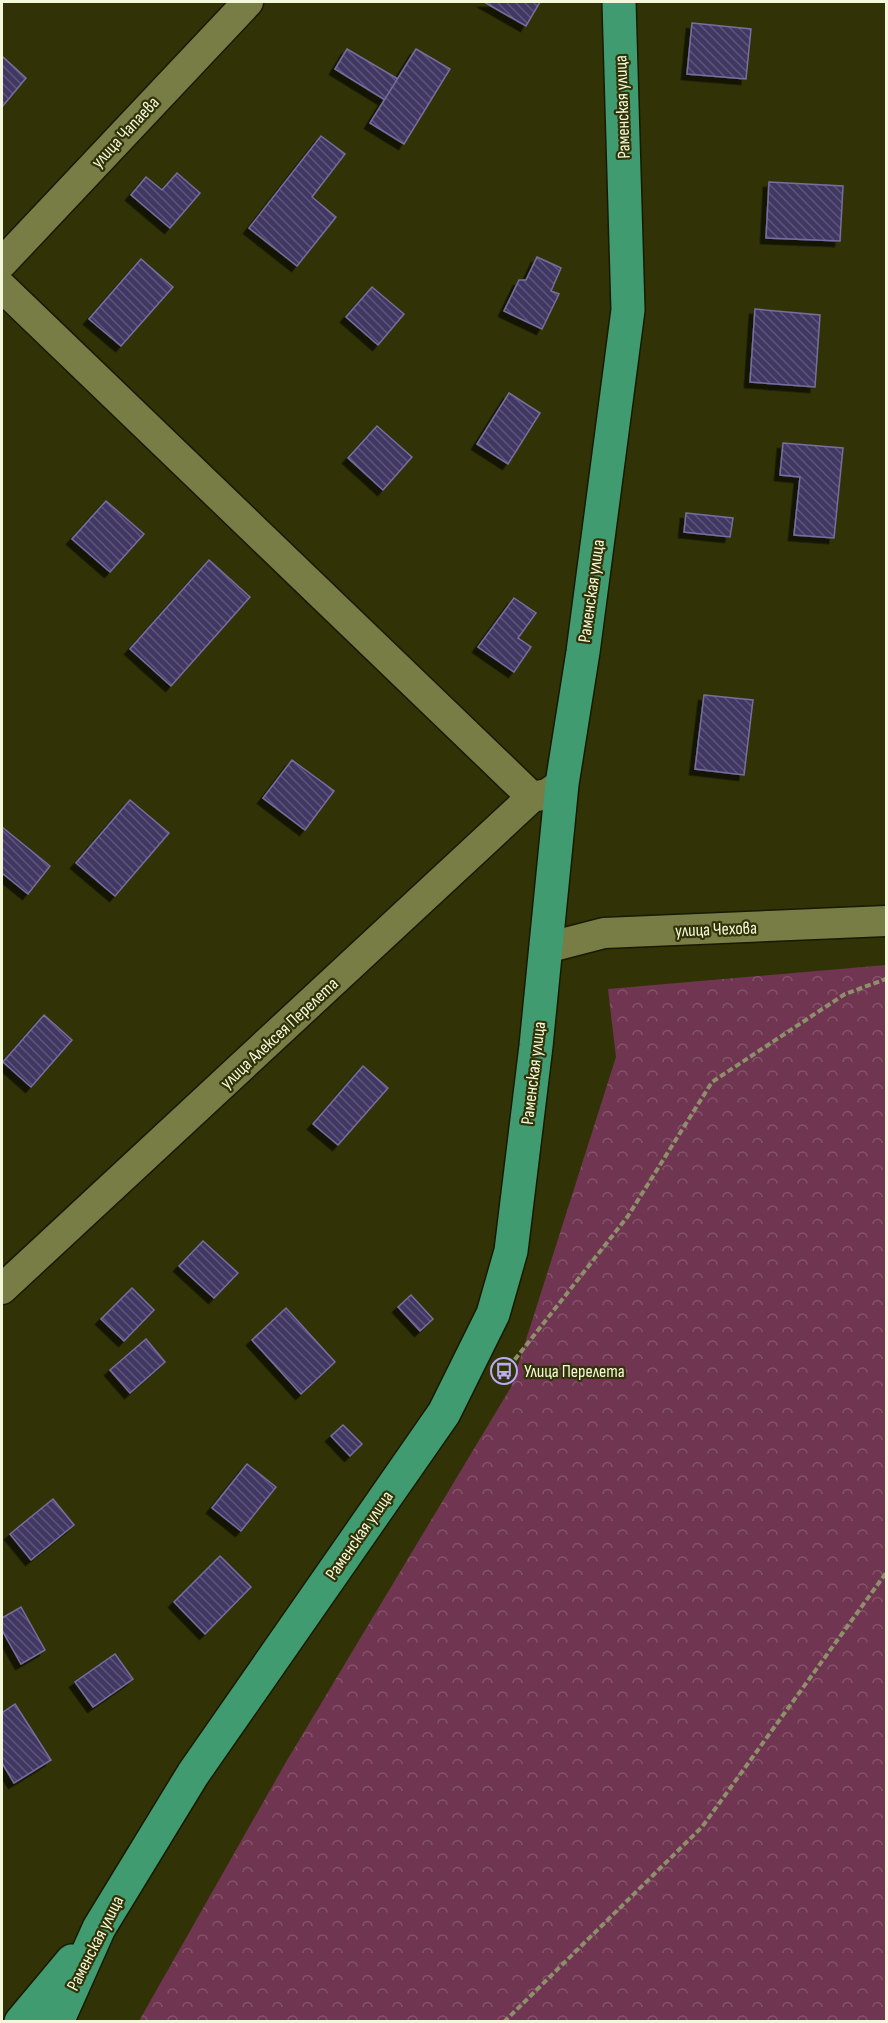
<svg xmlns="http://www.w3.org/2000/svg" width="888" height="2023" viewBox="0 0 888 2023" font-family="'Sofia Sans Condensed',sans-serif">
<defs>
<pattern id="forest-crowns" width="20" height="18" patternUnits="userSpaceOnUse" patternTransform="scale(1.5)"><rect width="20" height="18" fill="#703551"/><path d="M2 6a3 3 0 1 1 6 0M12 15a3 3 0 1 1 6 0" fill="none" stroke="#855369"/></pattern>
<pattern id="building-back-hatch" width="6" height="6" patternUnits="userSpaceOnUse" patternTransform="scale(1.5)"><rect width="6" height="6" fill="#413764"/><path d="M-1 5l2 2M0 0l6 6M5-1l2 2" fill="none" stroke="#5d557a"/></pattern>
<filter id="shadow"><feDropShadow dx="-5.5" dy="5.5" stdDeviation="0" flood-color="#0009"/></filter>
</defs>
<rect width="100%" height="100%" fill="#313307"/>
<path fill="url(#forest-crowns)" d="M886 965V2021H139L286 1762 511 1387 616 1057 608 989Z"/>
<g fill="url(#building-back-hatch)" stroke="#776ea0" stroke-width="1.5" filter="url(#shadow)">
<path d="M484 2H540L526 26Z"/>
<path d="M692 23 751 29 746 79 687 74Z"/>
<path d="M347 49 398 79 385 100 335 69Z"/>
<path d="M416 49 450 69 404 144 370 123Z"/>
<path d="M2 56 26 78 2 107Z"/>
<path d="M321 136 345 154 312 197 336 217 297 266 249 228Z"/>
<path d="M177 173 200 193 170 228 131 195 146 177 162 190Z"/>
<path d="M769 182 843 186 840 241 766 238Z"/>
<path d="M537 257 561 268 551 291 559 294 542 329 504 311 519 280H526Z"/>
<path d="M141 259 173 287 121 346 89 319Z"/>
<path d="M372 287 404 314 378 345 346 317Z"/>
<path d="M755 309 820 315 815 387 750 382Z"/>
<path d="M509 393 540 413 508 464 477 444Z"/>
<path d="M377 426 412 457 383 490 348 458Z"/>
<path d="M783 443 843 448 834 538 794 535 800 477 780 475Z"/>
<path d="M106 501 144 534 110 572 72 539Z"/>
<path d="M686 513 733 518 730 537 684 532Z"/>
<path d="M209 560 250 597 171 686 130 649Z"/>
<path d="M514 598 536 613 518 638 531 647 514 672 478 647Z"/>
<path d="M704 695 753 700 744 775 695 769Z"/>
<path d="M292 760 334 791 305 830 263 798Z"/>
<path d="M130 800 169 833 115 896 76 863Z"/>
<path d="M2 827 50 866 28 894 2 873Z"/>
<path d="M44 1015 72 1040 31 1087 3 1062Z"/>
<path d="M363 1066 388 1088 338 1145 313 1124Z"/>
<path d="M203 1241 238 1273 214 1298 179 1266Z"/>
<path d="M132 1288 154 1310 124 1341 101 1319Z"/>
<path d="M411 1295 433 1319 420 1331 398 1307Z"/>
<path d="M286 1308 335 1362 301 1394 252 1340Z"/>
<path d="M146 1339 165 1362 130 1393 110 1370Z"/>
<path d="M343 1425 362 1444 350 1456 331 1436Z"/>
<path d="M247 1464 276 1487 241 1531 212 1508Z"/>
<path d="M53 1499 74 1525 31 1560 10 1534Z"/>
<path d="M220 1556 251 1587 205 1634 174 1602Z"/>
<path d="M21 1607 45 1650 21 1664 2 1630V1618Z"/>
<path d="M115 1654 133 1679 93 1707 75 1682Z"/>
<path d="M15 1704 51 1760 14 1783 2 1763V1713Z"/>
</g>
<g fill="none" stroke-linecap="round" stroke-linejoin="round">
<defs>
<g id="minor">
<path d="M2 263 248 2"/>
<path d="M2 287 532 797"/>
<path d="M546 948 604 933 886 921"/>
<path d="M2 1289 532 797 547 794 562 784"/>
</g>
<g id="major">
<path d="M21 2022 72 1961"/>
<path d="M57 2022 99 1928 193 1774 444 1413 493 1314 511 1251 536 1046 562 784 583 652 628 310 619 2"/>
</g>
</defs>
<use href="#minor" stroke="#181a00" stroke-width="33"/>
<use href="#major" stroke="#181a00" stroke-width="36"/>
<g stroke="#8d906b" stroke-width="4" stroke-dasharray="6 3" stroke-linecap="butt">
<path d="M498 1381 628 1216 712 1082 845 994 886 979"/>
<path d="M504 2022 702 1827 886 1573"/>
</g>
<use href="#minor" stroke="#787c45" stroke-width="30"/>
<use href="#major" stroke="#419b71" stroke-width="33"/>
</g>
<defs>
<symbol id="bus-ring" viewBox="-11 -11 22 22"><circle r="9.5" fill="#313307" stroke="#b9abf7" stroke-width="1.5"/><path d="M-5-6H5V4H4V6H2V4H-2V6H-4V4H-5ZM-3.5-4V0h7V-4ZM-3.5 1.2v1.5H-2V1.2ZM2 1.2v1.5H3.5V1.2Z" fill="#b9abf7"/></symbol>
</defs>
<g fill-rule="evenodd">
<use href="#bus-ring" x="489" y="1356" width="30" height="30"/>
</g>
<g text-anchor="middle" stroke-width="4.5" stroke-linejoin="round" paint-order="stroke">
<g font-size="18" fill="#f4f8da" stroke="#313307">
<text transform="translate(622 107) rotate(-92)" y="6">Раменская улица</text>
<text transform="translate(125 132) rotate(-47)" y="6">улица Чапаева</text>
<text transform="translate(591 591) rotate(-82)" y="6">Раменская улица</text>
<text transform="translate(716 929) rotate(-2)" y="6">улица Чехова</text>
<text transform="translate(279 1033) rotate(-43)" y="6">улица Алексея Перелета</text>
<text transform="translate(533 1073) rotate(-83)" y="6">Раменская улица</text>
<text transform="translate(359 1535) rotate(-55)" y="6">Раменская улица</text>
<text transform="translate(95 1943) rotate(-63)" y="6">Раменская улица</text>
</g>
<g font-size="18" fill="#f4f8da" stroke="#313307" text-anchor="start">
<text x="524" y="1377">Улица Перелета</text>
</g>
</g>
<rect width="888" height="2023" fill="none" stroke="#f4f8da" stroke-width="6"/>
</svg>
